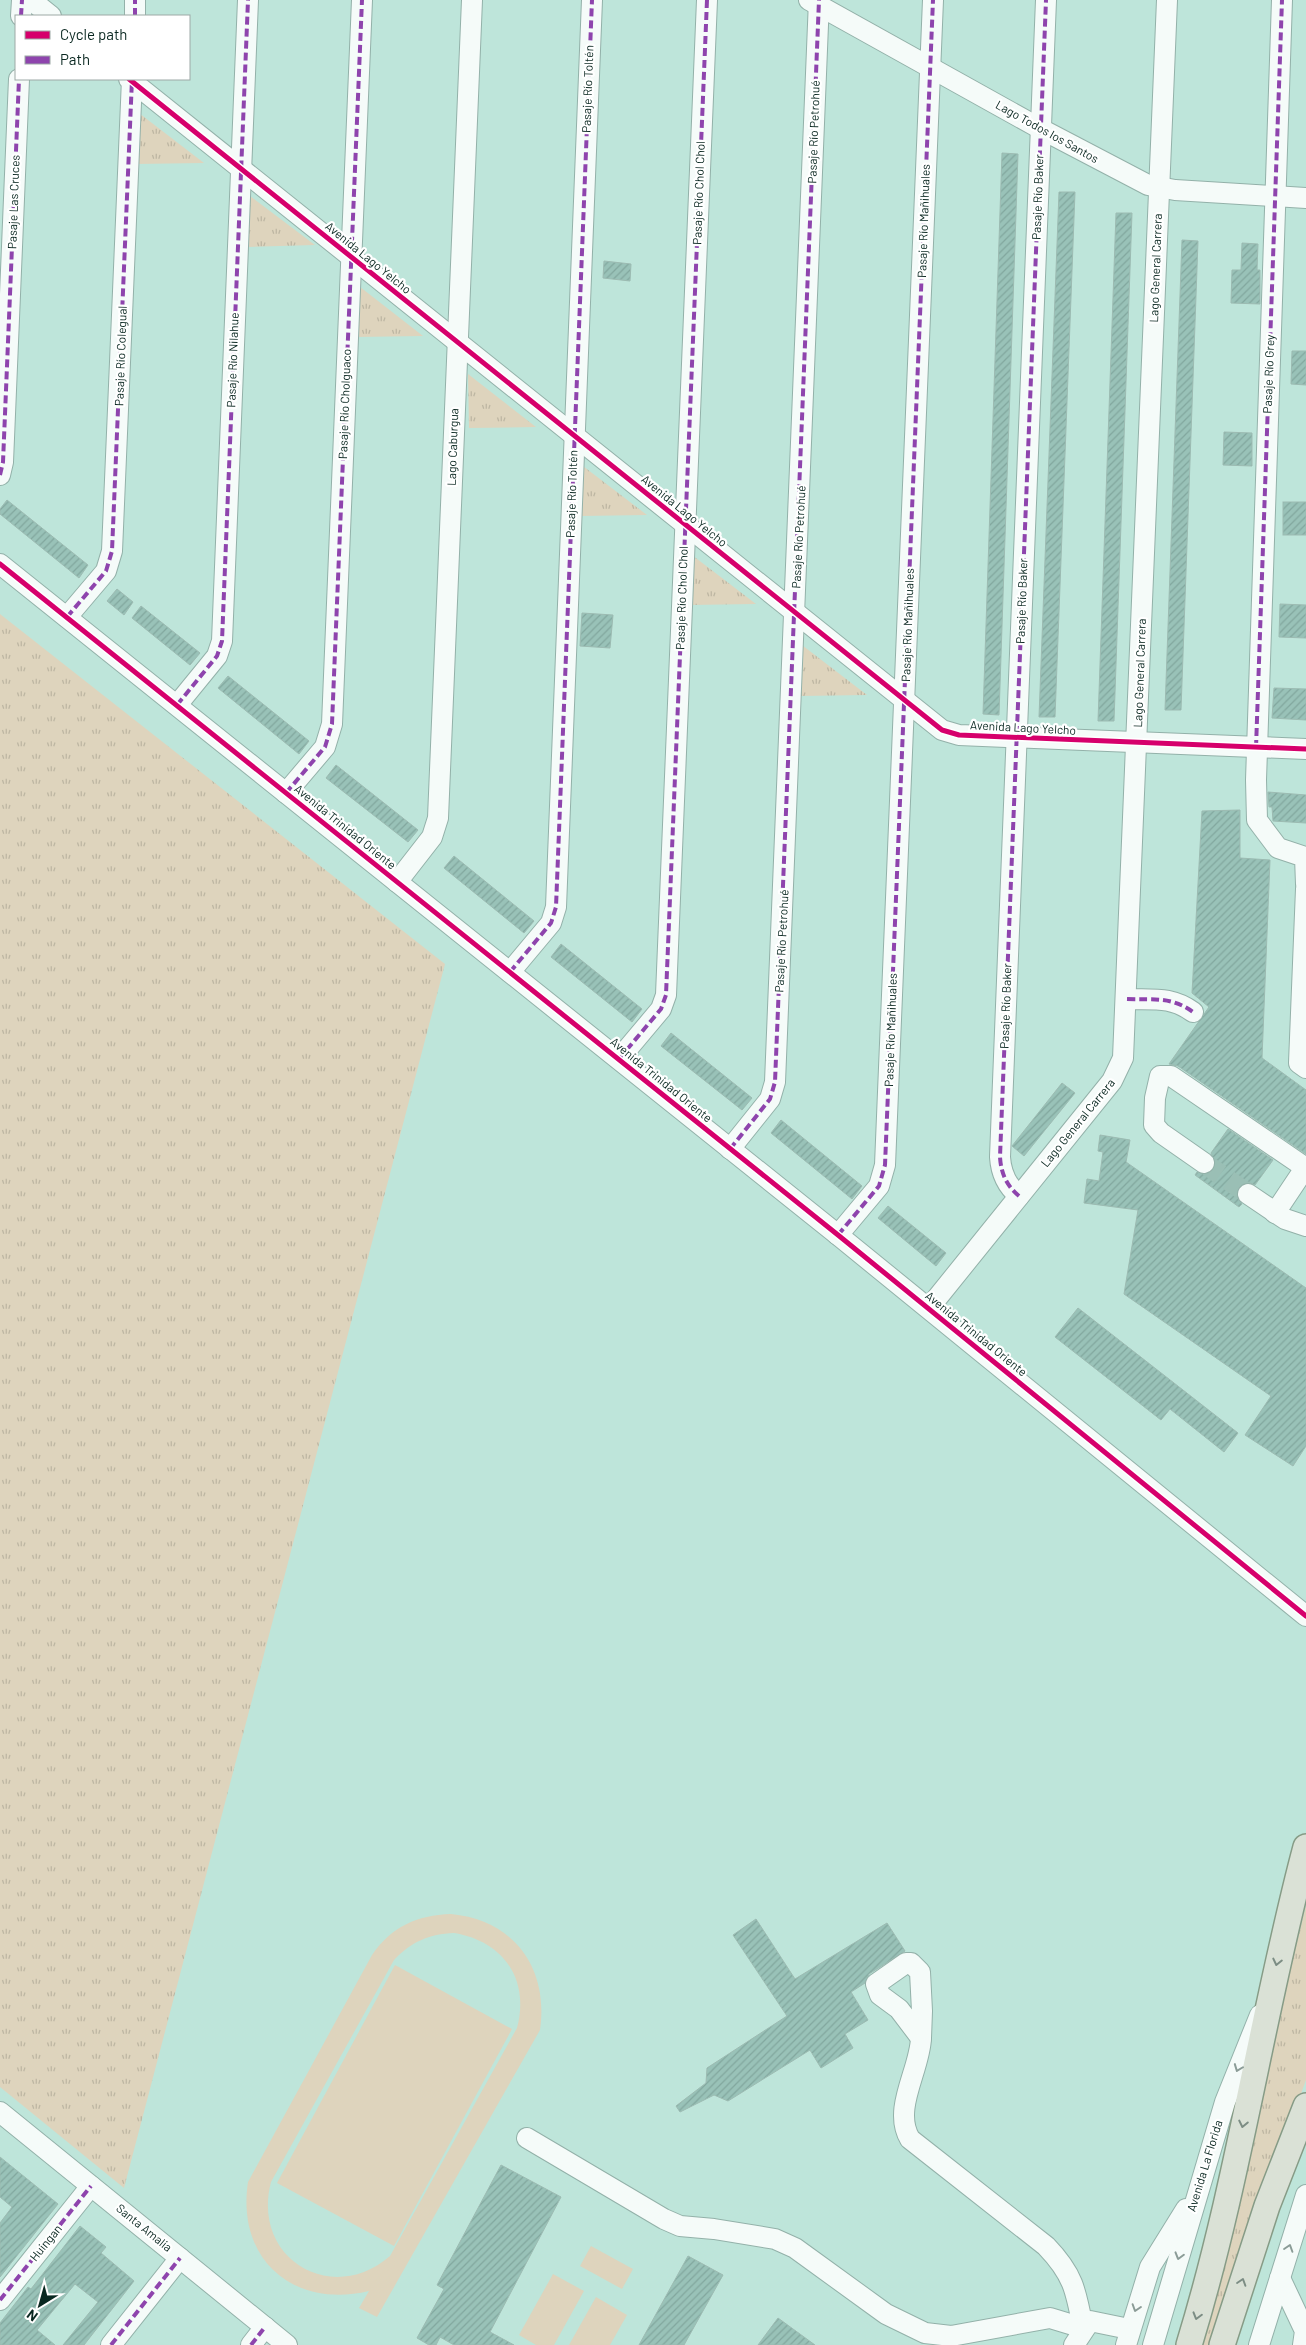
<svg xmlns="http://www.w3.org/2000/svg" width="1306" height="2345" viewBox="0 0 1306 2345" font-family="Barlow,sans-serif">
<defs>
<pattern id="grass-tufts" width="24" height="20" patternUnits="userSpaceOnUse" patternTransform="scale(1.25)"><rect width="24" height="20" fill="#ded4bd"/><path d="M3 7l-1-3M5 7V3M7 7l1-3M15 17l-1-3M17 17v-4M19 17l1-3" fill="none" stroke="#bdb6a2"/></pattern>
<pattern id="building-hatch" width="6" height="6" patternUnits="userSpaceOnUse" patternTransform="scale(1.25)"><rect width="6" height="6" fill="#99c2b8"/><path d="M-1 1l2-2M0 6l6-6M5 7l2-2" fill="none" stroke="#82a79e"/></pattern>
</defs>
<rect width="100%" height="100%" fill="#bee5da"/>
<g fill="url(#grass-tufts)">
<path d="M135 110 204 163 136 164Z"/>
<path d="M246 193 315 245 248 247Z"/>
<path d="M355 283 423 336 356 337Z"/>
<path d="M468 374 536 427 469 428Z"/>
<path d="M579 463 647 515 580 516Z"/>
<path d="M688 552 756 604 689 605Z"/>
<path d="M0 614 445 964 124 2188 0 2087Z"/>
<path d="M798 642 867 695 800 696Z"/>
<path d="M1306 1905V2080L1210 2345H1196L1240 2203 1284 1996Z"/>
</g>
<g fill="#ded4bd" fill-rule="evenodd">
<path d="M451 1914C514 1920 549 1968 540 2030L377 2317 359 2308 369 2291C294 2309 236 2260 248 2182L372 1955C391 1927 417 1915 451 1914ZM454 1933C503 1941 530 1979 517 2028L390 2256C331 2307 251 2258 271 2182L394 1960C411 1942 429 1934 454 1933Z"/>
<path d="M395 1965 512 2029 394 2246 277 2183Z"/>
<path d="M591 2246 633 2269 622 2289 580 2266Z"/>
<path d="M553 2274 584 2291 554 2345H536L519 2335Z"/>
<path d="M596 2297 627 2315 610 2345H569Z"/>
</g>
<g fill="url(#building-hatch)" stroke="#9cbbb2">
<path d="M1002 153 1018 154 999 715 983 714Z"/>
<path d="M1059 192H1075L1055 717H1039Z"/>
<path d="M1116 213H1132L1114 721H1098Z"/>
<path d="M1182 240 1198 241 1181 710H1165Z"/>
<path d="M1242 243 1258 244 1257 270H1260V304L1231 303 1232 270H1241Z"/>
<path d="M604 261 631 264 630 281 603 278Z"/>
<path d="M1292 351H1306V385L1291 384Z"/>
<path d="M1224 432 1252 433V466L1223 465Z"/>
<path d="M7 500 88 565 79 578 0 514V509Z"/>
<rect x="1283" y="502" width="23" height="33"/>
<path d="M117 589 133 602 124 615 107 601Z"/>
<path d="M1280 604 1306 605V638L1279 637Z"/>
<path d="M141 606 200 653 190 665 132 618Z"/>
<path d="M582 613 613 615 610 648 580 646Z"/>
<path d="M228 676 309 741 299 754 218 688Z"/>
<path d="M1274 688 1306 689V720L1272 718Z"/>
<path d="M336 765 418 830 408 842 326 778Z"/>
<path d="M1268 792 1306 795V823L1273 821 1272 807H1269Z"/>
<path d="M1240 810V858L1270 860 1262 1058 1306 1090V1154L1178 1066 1169 1064 1209 1007 1192 993 1202 811Z"/>
<path d="M454 856 534 921 524 933 444 868Z"/>
<path d="M561 944 642 1009 632 1022 551 957Z"/>
<path d="M671 1033 752 1098 742 1110 661 1046Z"/>
<path d="M1062 1083 1075 1093 1024 1156 1012 1146Z"/>
<path d="M781 1120 862 1186 852 1199 771 1133Z"/>
<path d="M1228 1129 1273 1160 1255 1185 1248 1182 1238 1187 1236 1194 1242 1204 1239 1207 1195 1175 1197 1172 1209 1174 1213 1170 1216 1164 1211 1153Z"/>
<path d="M1100 1135 1130 1140 1126 1162 1306 1288V1446L1293 1466 1245 1435 1271 1396 1124 1294 1138 1210 1084 1203 1087 1179 1099 1181 1103 1152 1098 1151Z"/>
<path d="M888 1206 946 1253 936 1266 878 1218Z"/>
<path d="M1078 1308 1238 1433 1224 1452 1170 1409 1161 1420 1055 1337Z"/>
<path d="M756 1919 795 1979 887 1923 905 1951 869 1974 865 1983 851 1992 868 2020 845 2034 853 2048 821 2068 810 2050 728 2101 714 2095 680 2112 676 2106 706 2083 707 2068 787 2016 733 1935Z"/>
<path d="M0 2157 58 2204 0 2277V2223L12 2207 0 2197Z"/>
<path d="M501 2165 561 2197 490 2332 514 2345H454L440 2337 436 2345H429L417 2338 444 2289 437 2285Z"/>
<path d="M80 2226 106 2247 101 2253 134 2281 84 2345H63L98 2302 75 2284 37 2330 55 2345H0V2323L28 2287 31 2289Z"/>
<path d="M688 2256 723 2275 684 2345H639Z"/>
<path d="M778 2318 815 2345H758Z"/>
</g>
<g fill="none" stroke-linecap="round" stroke-linejoin="round">
<path stroke="#9abfb5" stroke-width="20" stroke-dasharray="20 10" stroke-linecap="butt" d="M1204 1163 1248 1194"/>
<defs>
<g id="minor">
<path d="M31 0 51 16"/>
<path d="M809 0 1041 129 1148 185 1175 190 1306 198"/>
<path d="M1282 0 1256 780 1257 820 1278 848 1305 857 1306 884"/>
<path d="M21 16 22 0"/>
<path d="M135 16V0"/>
<path d="M129 79 942 730 959 735 1306 749"/>
<path d="M0 475 3 462 19 79"/>
<path d="M0 564 838 1235 1306 1616"/>
<path d="M67 617 106 571 112 551 132 79"/>
<path d="M177 705 217 656 222 641 248 0"/>
<path d="M286 793 325 747 332 724 362 0"/>
<path d="M397 882 432 837 438 818 472 0"/>
<path d="M1306 889 1299 1063 1306 1068"/>
<path d="M510 972 551 923 556 907 592 0"/>
<path d="M1127 999C1153 1000 1171 996 1193 1012"/>
<path d="M619 1059 661 1009 666 995 707 0"/>
<path d="M730 1149 770 1099 775 1082 819 0"/>
<path d="M1204 1163 1161 1133 1154 1125 1155 1098 1160 1076H1171L1306 1168"/>
<path d="M1248 1194 1285 1219 1306 1226"/>
<path d="M1019 1196C1007 1186 1001 1174 1000 1157L1046 0"/>
<path d="M1275 1213 1305 1168"/>
<path d="M838 1235 879 1186 885 1165 933 0"/>
<path d="M929 1308 1112 1081 1123 1058 1167 0"/>
<path d="M906 1963H911L920 1972 922 2011 921 2038 899 2009 880 1995 876 1984Z"/>
<path d="M0 2112 287 2345"/>
<path d="M527 2138 664 2219 680 2226 714 2229 775 2239 795 2248 886 2314 925 2333 951 2336 1050 2318 1083 2328C1076 2290 1073 2274 1046 2246L910 2139C892 2109 920 2070 921 2038"/>
<path d="M1280 2278 1305 2331 1303 2345"/>
<path d="M0 2300 91 2186"/>
<path d="M111 2345 180 2258"/>
<path d="M251 2345 265 2327"/>
<path d="M1074 2345 1090 2321 1129 2329"/>
<path d="M1126 2345 1150 2267 1186 2209"/>
<path d="M1153 2345 1225 2102 1260 2015"/>
<path d="M1259 2345 1306 2195"/>
</g>
<g id="major">
<path d="M1189 2345C1239 2182 1262 2012 1306 1847"/>
<path d="M1222 2345 1267 2206 1306 2106"/>
</g>
</defs>
<use href="#minor" stroke="#93b1a9" stroke-width="22"/>
<use href="#major" stroke="#869b86" stroke-width="28"/>
<use href="#minor" stroke="#f5fbf9" stroke-width="20"/>
<use href="#major" stroke="#dae1d6" stroke-width="25"/>
<g stroke="#8e44ad" stroke-width="4" stroke-dasharray="8 4" stroke-linecap="butt">
<path d="M21 16 22 0"/>
<path d="M135 16V0"/>
<path d="M0 475 3 462 19 79"/>
<path d="M67 617 106 571 112 551 132 79"/>
<path d="M177 705 217 656 222 641 248 0"/>
<path d="M1256 748 1282 0"/>
<path d="M286 793 325 747 332 724 362 0"/>
<path d="M510 972 551 923 556 907 592 0"/>
<path d="M1127 999C1153 1000 1171 996 1193 1012"/>
<path d="M619 1059 661 1009 666 995 707 0"/>
<path d="M730 1149 770 1099 775 1082 819 0"/>
<path d="M1019 1196C1007 1186 1001 1174 1000 1157L1046 0"/>
<path d="M838 1235 879 1186 885 1165 933 0"/>
<path d="M0 2300 91 2186"/>
<path d="M111 2345 180 2258"/>
<path d="M251 2345 265 2327"/>
</g>
<defs>
<g id="cycleway">
<path d="M129 79 942 730 959 735 1306 749"/>
<path d="M0 564 838 1235 1306 1616"/>
</g>
</defs>
<use href="#cycleway" stroke="#fff" stroke-width="8"/>
<use href="#cycleway" stroke="#d6006c" stroke-width="5"/>
</g>
<defs><path id="oneway-chevron" d="M-2-3.5L2.5 0L-2 3.5" fill="none" stroke-width="1.6" stroke-linecap="round" stroke-linejoin="round" transform="scale(1.25)"/></defs>
<g stroke="#7c8d84">
<use href="#oneway-chevron" transform="translate(1277 1962) rotate(103)"/>
<use href="#oneway-chevron" transform="translate(1243 2124) rotate(102)"/>
<use href="#oneway-chevron" transform="translate(1242 2282) rotate(-72)"/>
<use href="#oneway-chevron" transform="translate(1197 2316) rotate(106)"/>
</g>
<g stroke="#8b9c97">
<use href="#oneway-chevron" transform="translate(1238 2068) rotate(111)"/>
<use href="#oneway-chevron" transform="translate(1289 2248) rotate(-72)"/>
<use href="#oneway-chevron" transform="translate(1179 2256) rotate(106)"/>
<use href="#oneway-chevron" transform="translate(1136 2308) rotate(108)"/>
</g>
<g text-anchor="middle" stroke-width="4.5" stroke-linejoin="round" paint-order="stroke">
<g font-size="12" fill="#092720" stroke="#fff">
<text transform="translate(588 89) rotate(-88)" y="4">Pasaje Río Toltén</text>
<text transform="translate(814 132) rotate(-88)" y="4">Pasaje Río Petrohué</text>
<text transform="translate(1047 132) rotate(29)" y="4">Lago Todos los Santos</text>
<text transform="translate(699 193) rotate(-88)" y="4">Pasaje Río Chol Chol</text>
<text transform="translate(1038 197) rotate(-88)" y="4">Pasaje Río Baker</text>
<text transform="translate(14 202) rotate(-88)" y="4">Pasaje Las Cruces</text>
<text transform="translate(924 221) rotate(-88)" y="4">Pasaje Río Mañihuales</text>
<text transform="translate(368 258) rotate(39)" y="4">Avenida Lago Yelcho</text>
<text transform="translate(1156 268) rotate(-88)" y="4">Lago General Carrera</text>
<text transform="translate(121 356) rotate(-88)" y="4">Pasaje Río Colegual</text>
<text transform="translate(233 360) rotate(-88)" y="4">Pasaje Río Nilahue</text>
<text transform="translate(1269 374) rotate(-88)" y="4">Pasaje Río Grey</text>
<text transform="translate(345 404) rotate(-88)" y="4">Pasaje Río Cholguaco</text>
<text transform="translate(453 447) rotate(-88)" y="4">Lago Caburgua</text>
<text transform="translate(572 494) rotate(-88)" y="4">Pasaje Río Toltén</text>
<text transform="translate(684 511) rotate(39)" y="4">Avenida Lago Yelcho</text>
<text transform="translate(799 537) rotate(-87)" y="4">Pasaje Río Petrohué</text>
<text transform="translate(682 598) rotate(-88)" y="4">Pasaje Río Chol Chol</text>
<text transform="translate(1022 601) rotate(-88)" y="4">Pasaje Río Baker</text>
<text transform="translate(908 625) rotate(-88)" y="4">Pasaje Río Mañihuales</text>
<text transform="translate(1140 673) rotate(-88)" y="4">Lago General Carrera</text>
<text transform="translate(1023 728) rotate(3)" y="4">Avenida Lago Yelcho</text>
<text transform="translate(345 827) rotate(39)" y="4">Avenida Trinidad Oriente</text>
<text transform="translate(782 941) rotate(-87)" y="4">Pasaje Río Petrohué</text>
<text transform="translate(1006 1006) rotate(-88)" y="4">Pasaje Río Baker</text>
<text transform="translate(891 1030) rotate(-88)" y="4">Pasaje Río Mañihuales</text>
<text transform="translate(661 1080) rotate(39)" y="4">Avenida Trinidad Oriente</text>
<text transform="translate(1078 1123) rotate(-51)" y="4">Lago General Carrera</text>
<text transform="translate(976 1334) rotate(39)" y="4">Avenida Trinidad Oriente</text>
<text transform="translate(1205 2166) rotate(-73)" y="4">Avenida La Florida</text>
<text transform="translate(144 2228) rotate(39)" y="4">Santa Amalia</text>
<text transform="translate(46 2243) rotate(-51)" y="4">Huingan</text>
</g>
</g>
<rect x="15" y="15" width="175" height="65" fill="#ffffff" stroke="#9da9a6"/>
<rect x="25" y="31" width="25" height="8" fill="#d6006c" stroke="#9da9a6"/>
<text x="60" y="40" font-size="15" fill="#092720">Cycle path</text>
<rect x="25" y="56" width="25" height="8" fill="#8e44ad" stroke="#9da9a6"/>
<text x="60" y="65" font-size="15" fill="#092720">Path</text>
<g transform="translate(40 2305) rotate(217)" stroke="#ffffff" stroke-width="4" paint-order="stroke">
<path d="M0-4L9 19L0 12L-9 19Z" fill="#092720"/>
<text y="-8" font-size="14" font-weight="bold" text-anchor="middle" fill="#092720">N</text>
</g>
</svg>
